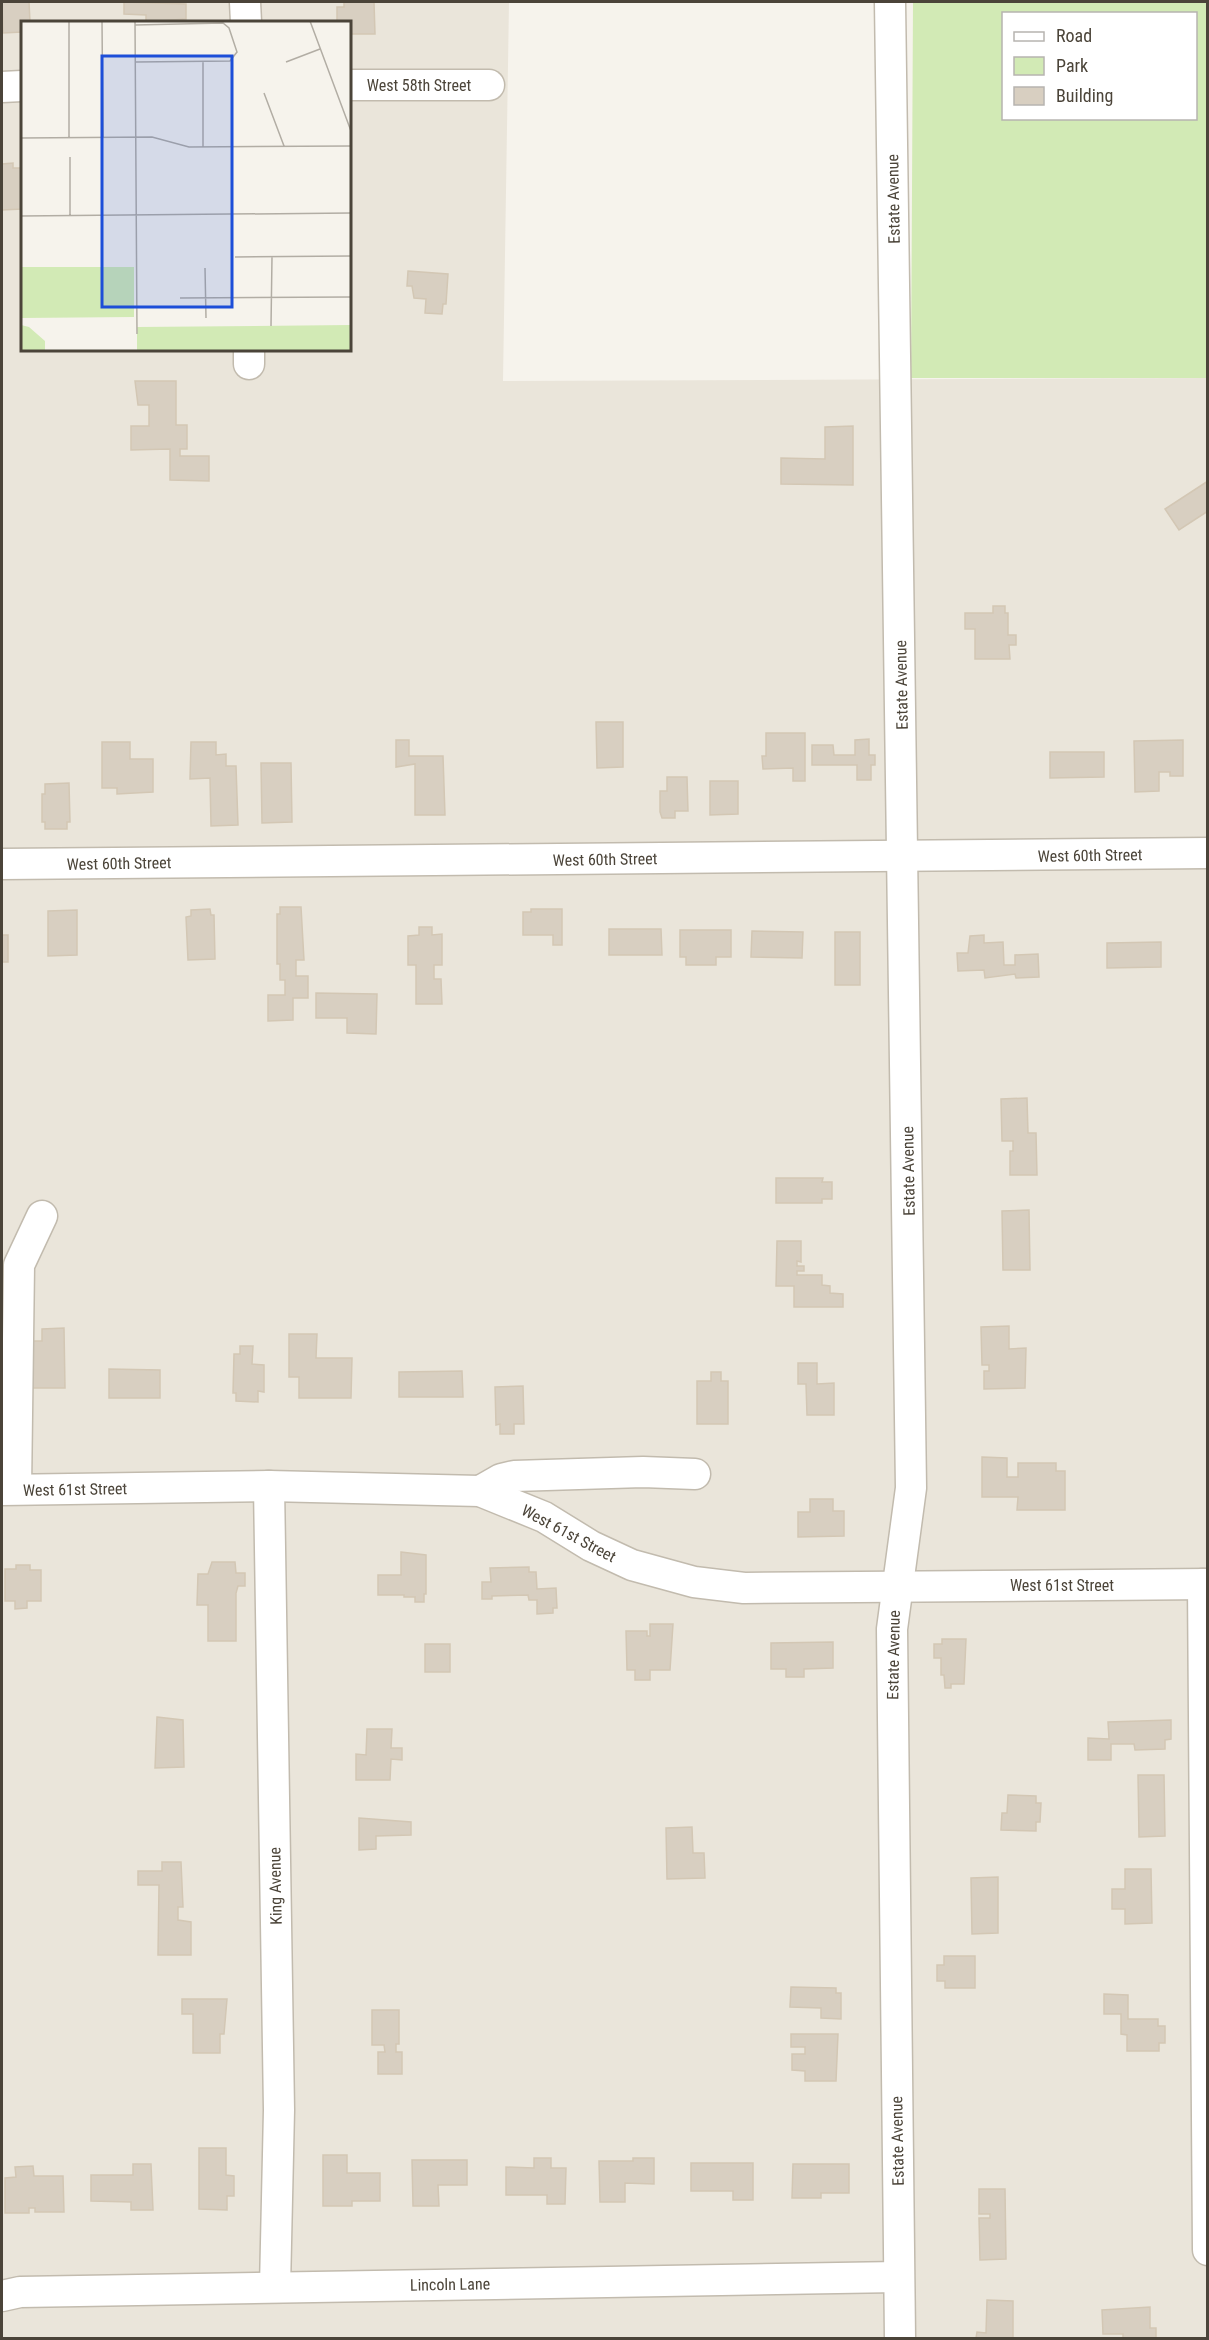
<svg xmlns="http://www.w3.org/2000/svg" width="1209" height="2340" viewBox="0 0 1209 2340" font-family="'Roboto Condensed',sans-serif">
<rect width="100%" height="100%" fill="#f6f3ec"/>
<path fill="#eae5da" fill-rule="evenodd" d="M2 2H509L503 381 1207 378V2338H2ZM22 22H350V350H22Z"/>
<path fill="#d2eab5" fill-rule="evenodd" d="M913 2H1207V378H911ZM1004 14H1196V118H1004Z"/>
<g fill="#d8cfc1" stroke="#d3c7b4" stroke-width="1.5">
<path d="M2 2H29L30 22H22V32L3 33Z"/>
<path d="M124 2 186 4V19L146 22V15L124 14Z"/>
<path d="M344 2H374L375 34H350V22H337V7H344Z"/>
<path d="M13 163V168H22V209L2 210V164Z"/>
<path d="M408 271 448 274 446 304H443L442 314 425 313 426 299 414 298 412 286H407Z"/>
<path d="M135 381H176V425H187V449H180V456H209V481L170 480V449L131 450V426H149V405H138Z"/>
<path d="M853 426V485L781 484V458L825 459V427Z"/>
<path d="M1208 481V511L1179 530 1165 509Z"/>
<path d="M993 606H1005V613H1008V635H1016V645H1009L1010 659H975V629H965V613H993Z"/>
<path d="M596 722H623V767L597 768Z"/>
<path d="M766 733H805V781H793V768L763 769 762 756H766Z"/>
<path d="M869 739V755H875V765H871V780H857V765H812V745H833L834 755H855V740Z"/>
<path d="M396 740H409V756H443L445 815H415V764L396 767Z"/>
<path d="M1183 740V776H1170V772H1159V791L1135 792 1134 741Z"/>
<path d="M102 742H130V759H153V792L117 794V788H102Z"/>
<path d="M191 742H216V755L226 754V766H236L238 825 211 826 210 778 190 779Z"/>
<path d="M1050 752H1104V777L1050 778Z"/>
<path d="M261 763H291L292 822 262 823Z"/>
<path d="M667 777H687L688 811H675V818H662L660 812V791H667Z"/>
<path d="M710 781H738V814L710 815Z"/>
<path d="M69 783 70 822H67V829H45V822H42V794H45V784Z"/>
<path d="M280 907H301L304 960H296V976H308V998H293V1020L268 1021V995H285V980H280V964H277V914H280Z"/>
<path d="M210 909 211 915H214L215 959 188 960 186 917 191 916V910Z"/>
<path d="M531 909H562V945H553V935H523V912H531Z"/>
<path d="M77 910V955L48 956V911Z"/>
<path d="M419 927H432V935L442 934V965H434V979H441L442 1004H416V965H408V936L419 935Z"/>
<path d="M609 929H661L662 955H609Z"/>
<path d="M680 930H731V957H716V965H686V957H680Z"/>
<path d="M752 931 803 932 802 958 751 957Z"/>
<rect x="835" y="932" width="25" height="53"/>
<rect x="2" y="935" width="6" height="27"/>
<path d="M984 935V943L1003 942 1004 965H1015V955L1038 954 1039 977 1016 978 1015 974 985 978 984 970 958 971 957 953H968L970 936Z"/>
<path d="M1161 942V967L1107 968V943Z"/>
<path d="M316 993 377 994 376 1034 347 1033V1018H316Z"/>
<path d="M1027 1098 1028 1133H1036L1037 1175H1010V1151H1013V1141H1002L1001 1099Z"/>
<path d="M776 1178H823L822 1182H832V1199H822V1203H776Z"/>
<path d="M1029 1210 1030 1270H1003L1002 1211Z"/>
<path d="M777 1241H801V1262L797 1261V1266H804V1271H797V1275H822V1285L830 1286V1293L843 1294V1307H794V1286H776Z"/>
<path d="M1009 1326V1349L1026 1348 1025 1388 984 1389V1371H989V1365H982L981 1327Z"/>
<path d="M64 1328 65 1388H30L29 1341H42V1329Z"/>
<path d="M289 1334H317L316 1358H352L351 1398H299V1377H289Z"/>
<path d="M240 1346H253L252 1364 264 1365V1392L258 1391V1402L236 1401V1393H233L234 1354H240Z"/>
<path d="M798 1363H817V1384L834 1383V1415H807L806 1384H798Z"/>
<path d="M109 1369 160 1370V1398H109Z"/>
<path d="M462 1371 463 1397H399V1372Z"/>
<path d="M711 1372H721V1381H728V1424H697V1381H711Z"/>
<path d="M523 1386 524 1424H514V1434H500V1424L496 1425 495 1387Z"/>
<path d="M982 1457 1007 1458V1477H1018V1463H1056V1471H1065V1510H1017L1018 1497H982Z"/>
<path d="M810 1499H833V1511H844V1536L798 1537V1512H810Z"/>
<path d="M401 1552 426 1555V1594H424V1602H415V1597H404V1595H378V1575H401Z"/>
<path d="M212 1562H235L236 1573H245V1586H238L236 1593V1641H208V1605H197L198 1574H208Z"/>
<path d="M16 1565H30V1570H41V1601H27V1608L15 1609V1601H5V1569H16Z"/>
<path d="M529 1567V1572H536L537 1589 556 1588 557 1608H553V1613L537 1614V1600H529L528 1595 492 1596V1599H482V1582H491L490 1568Z"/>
<path d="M650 1624H673L670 1670H650V1680H635V1670H627L626 1631H647V1636H650Z"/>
<path d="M942 1639H966L964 1684H951V1688H945L944 1675H941V1658H934V1644H942Z"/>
<path d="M833 1642V1668L804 1669V1677H786V1669H771V1643Z"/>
<rect x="425" y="1644" width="25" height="28"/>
<path d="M157 1717 183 1720 184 1767 155 1768Z"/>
<path d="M1171 1720V1739L1165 1740V1749L1135 1750 1134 1744H1111V1760H1088V1738L1109 1739 1108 1722Z"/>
<path d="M367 1729H392L391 1748H402V1760L391 1759 390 1780H356V1754L366 1755Z"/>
<path d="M1138 1775H1164L1165 1836 1139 1837Z"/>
<path d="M1008 1795 1036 1796V1803H1041L1040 1822H1036V1831L1001 1830 1002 1813H1007Z"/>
<path d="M359 1818 411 1822V1835L376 1836V1849L359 1850Z"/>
<path d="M692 1827 693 1853H704L705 1878 667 1879 666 1828Z"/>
<path d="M162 1862H181L183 1907H178V1920L191 1922V1955H158L159 1885H138V1871H162Z"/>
<path d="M1125 1869H1151L1152 1923 1125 1924V1909H1112V1889H1125Z"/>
<path d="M998 1877V1933L972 1934 971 1878Z"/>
<path d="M944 1956H975V1988H945V1981H937V1965H944Z"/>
<path d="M791 1987 836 1988V1993H841V2019L821 2018V2008L790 2007Z"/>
<path d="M1104 1994 1128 1995V2019H1158V2026H1165V2043H1159V2051H1127V2035L1121 2034V2014H1104Z"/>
<path d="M182 1999H227L224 2034H220V2053H193V2014H182Z"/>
<path d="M372 2010H399V2044H396V2052H402V2074H378V2052H385L384 2045H372Z"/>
<path d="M791 2034H838L836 2081H805V2071L792 2070V2054H805V2047H791Z"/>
<path d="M199 2148H226V2175L234 2176V2196H227V2210L199 2209Z"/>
<path d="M323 2155H347V2173H380V2201H352V2206H323Z"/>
<path d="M534 2158H551V2168H566L565 2204H547V2195H506V2167L534 2168Z"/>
<path d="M633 2158H654V2184L625 2183V2202H600L599 2161H633Z"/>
<path d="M412 2160H467V2185H438L439 2206H413Z"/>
<path d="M691 2163H753V2200H733V2191H691Z"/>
<path d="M133 2164H151L153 2210H131V2202L91 2201V2175H133Z"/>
<path d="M793 2164H849V2193H821V2198H792Z"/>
<path d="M33 2166 34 2176H63L64 2212H35V2208H29V2213H5V2178L16 2177 15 2167Z"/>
<path d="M979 2189H1005L1006 2259 980 2260 979 2218H990V2214H979Z"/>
<path d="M987 2300 1013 2301V2338H976L977 2332 986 2333Z"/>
<path d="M1150 2307V2328H1156V2338H1123V2334H1103L1102 2310Z"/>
</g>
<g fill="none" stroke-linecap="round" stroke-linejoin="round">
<defs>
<g id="minor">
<path d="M245 2 246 22"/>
<path d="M890 2 911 1488 892 1629 900 2338"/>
<path d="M350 85H489"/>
<path d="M2 87 22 86"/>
<path d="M249 350V364"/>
<path d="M2 864 1208 853"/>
<path d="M269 1486 279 2110 275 2287"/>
<path d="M16 1489 19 1265 42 1216"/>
<path d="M2 1490 269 1486 480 1491 544 1517 591 1546 632 1565 694 1582 744 1588 1208 1584"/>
<path d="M480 1491 501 1479 514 1476 643 1472 695 1474"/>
<path d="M1203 1584 1208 2250"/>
<path d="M2 2296 20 2292 898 2277"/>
</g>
</defs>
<use href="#minor" stroke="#c2bbae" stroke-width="33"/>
<use href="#minor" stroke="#fff" stroke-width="30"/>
</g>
<g text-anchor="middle" stroke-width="4.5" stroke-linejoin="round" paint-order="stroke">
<g font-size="16" fill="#4b4439" stroke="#fff">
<text x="419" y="91">West 58th Street</text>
<text transform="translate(893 199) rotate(-91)" y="6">Estate Avenue</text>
<text transform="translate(901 685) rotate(-91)" y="6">Estate Avenue</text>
<text transform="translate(1090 855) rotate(-1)" y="6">West 60th Street</text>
<text transform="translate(605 859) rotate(-1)" y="6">West 60th Street</text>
<text transform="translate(119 863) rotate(-1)" y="6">West 60th Street</text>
<text transform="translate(908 1171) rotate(-91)" y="6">Estate Avenue</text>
<text transform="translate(75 1489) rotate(-1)" y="6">West 61st Street</text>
<text transform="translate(569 1533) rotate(28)" y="6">West 61st Street</text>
<text x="1062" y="1591">West 61st Street</text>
<text transform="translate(893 1655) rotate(-89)" y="6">Estate Avenue</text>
<text transform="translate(275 1886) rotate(-91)" y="6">King Avenue</text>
<text transform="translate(897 2141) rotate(-91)" y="6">Estate Avenue</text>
<text transform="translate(450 2284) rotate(-1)" y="6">Lincoln Lane</text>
</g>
</g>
<g transform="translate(21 21)">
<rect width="330" height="330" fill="#f6f3ec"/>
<path d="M0 246H113V296L0 297ZM0 304 8 306 24 320V330H0ZM329 304 330 330H116V306Z" fill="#d2eab5"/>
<path fill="none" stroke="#b2ada4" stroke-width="1.5" d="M48 0V116M81 0 82 116M114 0 116 313M289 0 330 110M114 4 202 2 208 7 216 31 209 40 115 41M182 40V126M265 41 299 28M243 72 263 125M0 117 131 116 168 126 330 125M49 136V195M0 195 330 192M214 236 330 235M184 247 185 297M159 277 330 276M250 305 251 236"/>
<path fill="#1d4ed8" fill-opacity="0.15" stroke="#1d4ed8" stroke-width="3" d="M81 35H211V286H81Z"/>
<rect width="330" height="330" fill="none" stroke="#4b4439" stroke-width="3"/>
</g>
<rect width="1209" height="2340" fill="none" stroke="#4b4439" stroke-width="6"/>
<rect x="1002" y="12" width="195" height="108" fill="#ffffff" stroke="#b7b4b0" stroke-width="1.5"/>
<rect x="1014" y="32" width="30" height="9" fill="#ffffff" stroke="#b7b4b0" stroke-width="1.5"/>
<text x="1056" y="42" font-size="18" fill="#4b4439">Road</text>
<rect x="1014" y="57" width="30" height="18" fill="#d2eab5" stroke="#b7b4b0" stroke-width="1.5"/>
<text x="1056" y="72" font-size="18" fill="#4b4439">Park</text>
<rect x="1014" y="87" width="30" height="18" fill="#d8cfc1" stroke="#b7b4b0" stroke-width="1.5"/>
<text x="1056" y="102" font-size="18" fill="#4b4439">Building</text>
</svg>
